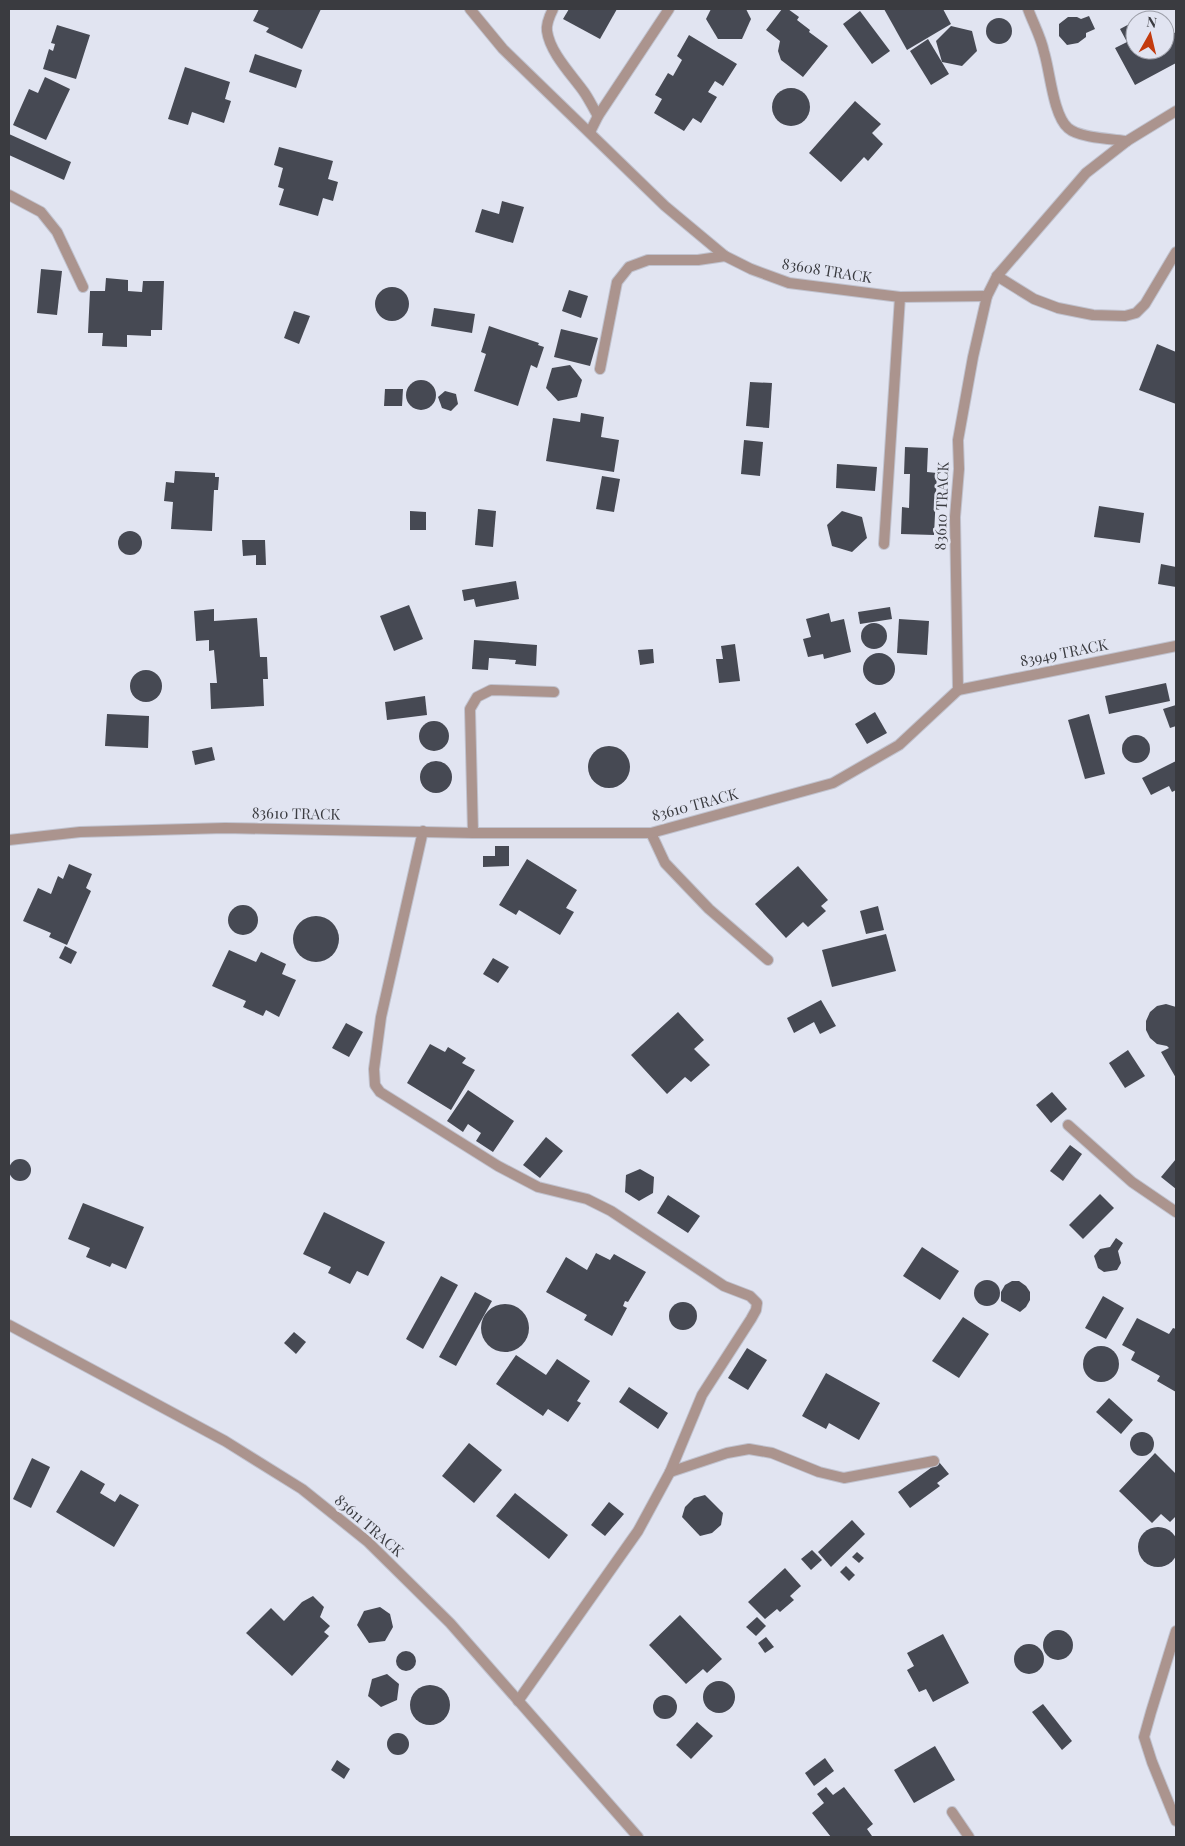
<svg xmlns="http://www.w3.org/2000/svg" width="1185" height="1846" viewBox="0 0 1185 1846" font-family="'Playfair Display',serif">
<rect width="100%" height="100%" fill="#e1e4f1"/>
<g fill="#464953">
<path d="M259 9H321L302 49 266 32 269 28 253 21Z"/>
<path d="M569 9H617L600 39 563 19Z"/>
<path d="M711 9H746L751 19 742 39H718L706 19Z"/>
<path d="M782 9H788L799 17 797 20 810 30 809 32 828 46 803 77 781 60 778 51 780 41 766 30Z"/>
<path d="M884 9H943L951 24 907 50Z"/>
<path d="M860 11 890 51 872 64 843 24Z"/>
<path d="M1089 16 1095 29 1086 33V37L1078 43 1067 45 1059 36V24L1068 17H1077L1081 19Z"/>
<circle cx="999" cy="31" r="13"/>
<path d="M1135 21V50H1165V38L1176 32V63L1135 85 1115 48 1127 42 1120 29Z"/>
<path d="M57 25 90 35 76 79 43 69 49 49 53 51 55 44 51 43Z"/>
<path d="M951 26 972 31 977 51 962 66 942 62 936 41Z"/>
<path d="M689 35 737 64 723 86 715 81 708 92 717 97 701 123 693 118 684 131 654 113 662 99 655 95 668 73 673 76 682 60 677 56Z"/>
<path d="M928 39 949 74 931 85 910 51Z"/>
<path d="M255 54 302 70 296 88 249 72Z"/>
<path d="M185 67 230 82 225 99 231 101 224 123 192 112 188 125 168 119Z"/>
<path d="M45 77 70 89 46 140 13 125 29 89 38 93Z"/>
<circle cx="791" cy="107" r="19"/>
<path d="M855 101 881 124 872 133 883 144 868 161 864 157 841 182 809 153Z"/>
<path d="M9 134 71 162 64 180 9 155Z"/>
<path d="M279 147 333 161 328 179 338 182 333 201 323 198 318 216 279 205 284 189 278 187 283 168 274 165Z"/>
<path d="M502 201 524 207 513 243 475 232 482 209 499 214Z"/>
<path d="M41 269 62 271 57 315 37 313Z"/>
<path d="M106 278 128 280V291L142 292 143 281H164L162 330H151V336L127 335V347L102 346 103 333H88L90 291H105Z"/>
<circle cx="392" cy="304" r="17"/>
<path d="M569 290 588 296 581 318 562 311Z"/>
<path d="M434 308 475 314 472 333 431 326Z"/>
<path d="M294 311 310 316 299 344 284 338Z"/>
<path d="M489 326 539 343 538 345 544 347 537 368 531 365 518 406 474 391 486 354 481 352Z"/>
<path d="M561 329 598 338 590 366 554 357Z"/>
<path d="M1157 344 1176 352V404L1139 390Z"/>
<path d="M570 365 582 380 577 397 558 401 546 388 552 368Z"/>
<circle cx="421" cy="395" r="15"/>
<path d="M750 382 772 383 769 428 746 426Z"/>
<path d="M385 389H403L402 406H384Z"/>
<path d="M445 391 456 394 458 404 451 411 442 408 438 397Z"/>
<path d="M581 413 604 417 601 437 619 440 614 472 546 461 553 418 580 422Z"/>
<path d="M744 440 763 442 760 476 741 474Z"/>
<path d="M905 447 928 448 927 472 937 473 934 535 901 534 902 507 909 508 910 474H904Z"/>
<path d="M837 464 877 467 875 491 836 488Z"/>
<path d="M175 471 215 473V477H219L218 490H214L212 531 171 529 173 502 164 501 166 482 174 483Z"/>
<path d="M602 476 620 479 614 512 596 509Z"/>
<path d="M1099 506 1144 513 1140 543 1094 537Z"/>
<path d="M478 509 496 511 493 547 475 545Z"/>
<path d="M410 511 426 512V530H410Z"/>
<path d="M842 511 862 517 867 538 852 552 832 546 827 525Z"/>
<circle cx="130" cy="543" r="12"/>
<path d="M242 540H265L266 565H256V555L243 556Z"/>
<path d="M1161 564 1176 567V587L1158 584Z"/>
<path d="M516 581 519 599 476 607 474 599 464 601 462 590Z"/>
<path d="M409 605 423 639 394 651 380 616Z"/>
<path d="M890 607 892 619 860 624 858 612Z"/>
<path d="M214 609V621L257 618 260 657H267L268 679H263L264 706 211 709 210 683H217L214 650 209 651V640L196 641 194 611Z"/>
<path d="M829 613 831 622 844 619 851 652 824 659 823 654 808 657 803 639 811 637 806 619Z"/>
<path d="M899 619 929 621 927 655 897 653Z"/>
<circle cx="874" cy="636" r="13"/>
<path d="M474 640 537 645 536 666 515 664 516 660 489 658 488 670 472 669Z"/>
<path d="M735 644 740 681 719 683 716 659H723L721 646Z"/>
<path d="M653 649 654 663 640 665 638 650Z"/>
<circle cx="879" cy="669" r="16"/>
<circle cx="146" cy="686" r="16"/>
<path d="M1166 683 1170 701 1109 714 1105 696Z"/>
<path d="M425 696 427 715 387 720 385 702Z"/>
<path d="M1176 705V726L1170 728 1163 709Z"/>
<path d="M875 712 887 733 867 744 855 724Z"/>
<path d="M107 714 149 716 148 748 105 746Z"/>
<path d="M1089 714 1105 774 1085 779 1068 720Z"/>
<circle cx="434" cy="736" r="15"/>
<circle cx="1136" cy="749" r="14"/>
<circle cx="609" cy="767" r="21"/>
<path d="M212 747 215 760 195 765 192 751Z"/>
<circle cx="436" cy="777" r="16"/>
<path d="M1176 761V790L1172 792 1169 786 1151 795 1142 778Z"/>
<path d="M495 846H509V866L483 867V856H495Z"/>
<path d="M527 859 577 890 566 908 574 912 560 935 519 910 516 915 499 905Z"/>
<path d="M69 864 92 874 86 888 91 891 67 945 49 937 51 933 23 921 38 888 51 894 58 876 63 879Z"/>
<path d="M798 866 828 900 821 906 826 911 808 927 803 922 786 938 755 904Z"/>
<circle cx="243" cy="920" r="15"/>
<path d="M878 906 884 930 866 934 860 911Z"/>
<circle cx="316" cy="939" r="23"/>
<path d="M886 934 896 971 832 987 822 950Z"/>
<path d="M65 946 77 952 71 964 59 958Z"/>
<path d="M229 950 256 962 261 952 286 964 282 974 296 980 279 1017 266 1010 263 1016 243 1007 246 1001 212 986Z"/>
<path d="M493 958 509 967 498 983 483 974Z"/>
<path d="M821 1000 836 1026 820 1034 814 1022 794 1033 787 1018Z"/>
<path d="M1166 1004 1176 1007V1078L1161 1052 1169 1048 1167 1046 1157 1044 1150 1038 1146 1030V1021L1150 1012 1157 1006Z"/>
<path d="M678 1012 704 1040 694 1049 710 1065 691 1082 685 1077 667 1094 631 1055Z"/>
<path d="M346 1023 363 1032 349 1057 332 1048Z"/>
<path d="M430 1044 445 1052 448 1047 466 1058 462 1063 475 1070 451 1110 407 1083Z"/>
<path d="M1128 1050 1145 1076 1125 1088 1109 1063Z"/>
<path d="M468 1090 514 1121 493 1152 476 1141 481 1133 468 1124 463 1132 447 1121Z"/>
<path d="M1052 1092 1067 1109 1051 1123 1036 1105Z"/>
<path d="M546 1137 563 1151 540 1178 523 1165Z"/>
<path d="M1070 1145 1082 1154 1063 1181 1050 1171Z"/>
<circle cx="20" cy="1170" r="11"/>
<path d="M1176 1159V1189L1161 1177Z"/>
<path d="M640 1169 654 1177 653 1193 639 1201 625 1192 626 1175Z"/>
<path d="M1100 1194 1114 1208 1083 1239 1069 1225Z"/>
<path d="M668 1195 700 1216 688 1233 657 1213Z"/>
<path d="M83 1203 144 1227 126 1269 112 1263 110 1267 86 1257 90 1248 68 1239Z"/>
<path d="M324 1212 385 1242 368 1276 357 1271 350 1284 328 1273 331 1267 303 1254Z"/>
<path d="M1116 1238 1123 1243 1118 1251 1121 1263 1117 1270 1104 1272 1098 1268 1094 1256 1100 1249 1110 1247Z"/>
<path d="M922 1247 959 1271 940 1300 903 1276Z"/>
<path d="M596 1253 610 1260 614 1254 646 1272 628 1302 625 1301 623 1306 627 1308 612 1336 584 1320 587 1315 546 1292 566 1257 587 1270Z"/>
<path d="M441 1276 458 1285 423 1349 406 1339Z"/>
<circle cx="987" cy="1293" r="13"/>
<path d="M1012 1281H1019L1026 1286 1030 1292V1300L1026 1307 1020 1312 1001 1301V1292L1005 1285Z"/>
<path d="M475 1292 492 1301 456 1366 439 1357Z"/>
<path d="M1103 1296 1124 1308 1106 1339 1085 1328Z"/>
<circle cx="683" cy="1316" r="14"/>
<circle cx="505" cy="1328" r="24"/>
<path d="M963 1317 989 1334 959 1378 932 1361Z"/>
<path d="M1137 1318 1169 1334 1173 1328 1176 1329V1392L1157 1381 1160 1376 1131 1360 1135 1352 1122 1345Z"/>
<path d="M294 1332 306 1342 296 1354 284 1343Z"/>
<circle cx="1101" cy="1364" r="18"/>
<path d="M747 1348 767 1360 748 1390 728 1378Z"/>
<path d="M516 1355 546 1375 557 1359 590 1381 577 1401 581 1403 568 1422 548 1409 543 1416 496 1384Z"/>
<path d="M826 1373 880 1403 859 1440 829 1423 826 1429 802 1416Z"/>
<path d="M629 1387 668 1413 658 1429 619 1402Z"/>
<path d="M1109 1398 1133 1420 1121 1434 1096 1412Z"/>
<circle cx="1142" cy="1444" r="12"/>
<path d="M469 1443 502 1470 474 1503 442 1476Z"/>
<path d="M1155 1453 1176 1474V1516L1170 1522 1161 1514 1152 1523 1119 1491Z"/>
<path d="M32 1458 50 1467 31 1508 13 1499Z"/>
<path d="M939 1462 949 1474 937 1483 940 1486 910 1508 898 1492Z"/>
<path d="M81 1470 105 1484 100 1493 115 1502 120 1494 139 1505 114 1547 56 1512Z"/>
<path d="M515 1493 568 1535 549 1559 496 1516Z"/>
<path d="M705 1495 723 1513 721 1525 712 1533 700 1536 682 1517 685 1507 694 1498Z"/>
<path d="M609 1502 624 1514 605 1536 591 1525Z"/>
<path d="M852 1520 865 1534 831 1567 818 1552Z"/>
<circle cx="1158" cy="1547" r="20"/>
<path d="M812 1550 822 1560 811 1570 801 1559Z"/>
<path d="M857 1552 864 1558 859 1563 852 1557Z"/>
<path d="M846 1566 855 1575 849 1581 840 1572Z"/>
<path d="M785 1568 801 1586 790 1596 794 1600 780 1612 777 1609 765 1619 748 1602Z"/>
<path d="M313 1596 324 1607 320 1617 330 1626 324 1632 329 1636 292 1676 246 1633 271 1608 284 1621 302 1602Z"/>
<path d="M380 1607 390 1614 393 1627 385 1641 369 1643 357 1625 364 1611Z"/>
<path d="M680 1615 722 1659 707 1673 703 1669 686 1684 649 1645Z"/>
<path d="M757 1617 766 1626 756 1636 746 1627Z"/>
<circle cx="1058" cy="1645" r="15"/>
<path d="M943 1634 969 1683 933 1702 926 1689 919 1692 907 1670 914 1666 907 1653Z"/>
<path d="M766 1637 774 1647 765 1653 758 1643Z"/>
<circle cx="1029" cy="1659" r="15"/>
<circle cx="406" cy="1661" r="10"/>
<path d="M387 1674 399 1684 397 1700 381 1707 368 1696 372 1679Z"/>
<circle cx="719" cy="1697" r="16"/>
<circle cx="430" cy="1705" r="20"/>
<circle cx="665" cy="1707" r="12"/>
<path d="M1043 1704 1072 1741 1062 1750 1032 1712Z"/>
<path d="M697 1722 713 1736 691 1759 676 1745Z"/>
<circle cx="398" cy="1744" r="11"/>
<path d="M935 1746 955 1780 914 1803 894 1770Z"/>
<path d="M825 1758 834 1771 814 1786 805 1773Z"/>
<path d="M337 1760 350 1769 344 1779 331 1770Z"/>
<path d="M826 1787 833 1795 844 1787 873 1824 867 1829 872 1836 871 1837H831L812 1813 824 1803 817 1794Z"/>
</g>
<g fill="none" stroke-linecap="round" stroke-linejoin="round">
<defs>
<g id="service">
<path d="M553 9C550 15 546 24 547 31 550 53 572 75 584 92 589 99 593 108 598 116"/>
<path d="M590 132 598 116 669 9"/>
<path d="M997 276 1034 299 1058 308 1093 315 1125 316 1136 313 1145 304 1176 252"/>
<path d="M600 369 617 282 629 267 648 260H698L725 256"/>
<path d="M884 544 900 297"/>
<path d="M473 833 470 709 477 697 491 690 554 692"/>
<path d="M670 1472 727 1453 749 1449 772 1453 819 1472 844 1478 934 1461"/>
<path d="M952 1812 969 1837"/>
</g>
<g id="minor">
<path d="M470 9 503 49 665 206 725 256 751 269 789 283 900 297 987 296"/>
<path d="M1028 9C1033 23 1041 37 1044 52 1050 71 1053 115 1068 128 1079 138 1112 139 1127 141"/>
<path d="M9 195 41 212 57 232 83 287"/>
<path d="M958 690 1176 646"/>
<path d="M423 831 381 1017 374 1069 375 1085 380 1092 498 1166 538 1187 587 1199 611 1211 724 1286 750 1296 757 1303 756 1310 751 1319 702 1395 670 1472 638 1531 518 1701"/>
<path d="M651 833 665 863 709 909 768 960"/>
<path d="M9 840 80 832 225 828 473 833H651L833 783 899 745 958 690 955 517 959 469 958 440 973 357 987 296 997 276 1086 173 1127 141 1176 111"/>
<path d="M1068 1125 1132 1182 1176 1212"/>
<path d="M9 1325 225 1441 302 1489 367 1541 450 1623 638 1837"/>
<path d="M1176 1631 1151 1712 1144 1737 1152 1762 1176 1821"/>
</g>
</defs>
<use href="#service" stroke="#c0c2ce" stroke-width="12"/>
<use href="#minor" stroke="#c0c2ce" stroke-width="12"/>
<use href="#service" stroke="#ab948e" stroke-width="10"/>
<use href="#minor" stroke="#ab948e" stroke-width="10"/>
</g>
<g text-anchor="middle" stroke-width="5" stroke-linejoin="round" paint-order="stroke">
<g font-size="15" fill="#3a3b40" stroke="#e1e4f1">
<text transform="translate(827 271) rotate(9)" y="5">83608 TRACK</text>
<text transform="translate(942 506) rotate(-88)" y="5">83610 TRACK</text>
<text transform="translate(1064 653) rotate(-11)" y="5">83949 TRACK</text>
<text transform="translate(695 805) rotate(-15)" y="5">83610 TRACK</text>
<text transform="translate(296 814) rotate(1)" y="5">83610 TRACK</text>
<text transform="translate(369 1526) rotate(41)" y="5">83611 TRACK</text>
</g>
</g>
<rect width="1185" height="1846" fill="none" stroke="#3a3b40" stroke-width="20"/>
<g transform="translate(1150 35) rotate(8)"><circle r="24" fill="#e1e4f1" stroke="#9ea0aa"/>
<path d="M0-4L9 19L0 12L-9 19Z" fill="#c33b0e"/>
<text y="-8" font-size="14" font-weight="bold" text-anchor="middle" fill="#3a3b40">N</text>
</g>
</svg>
